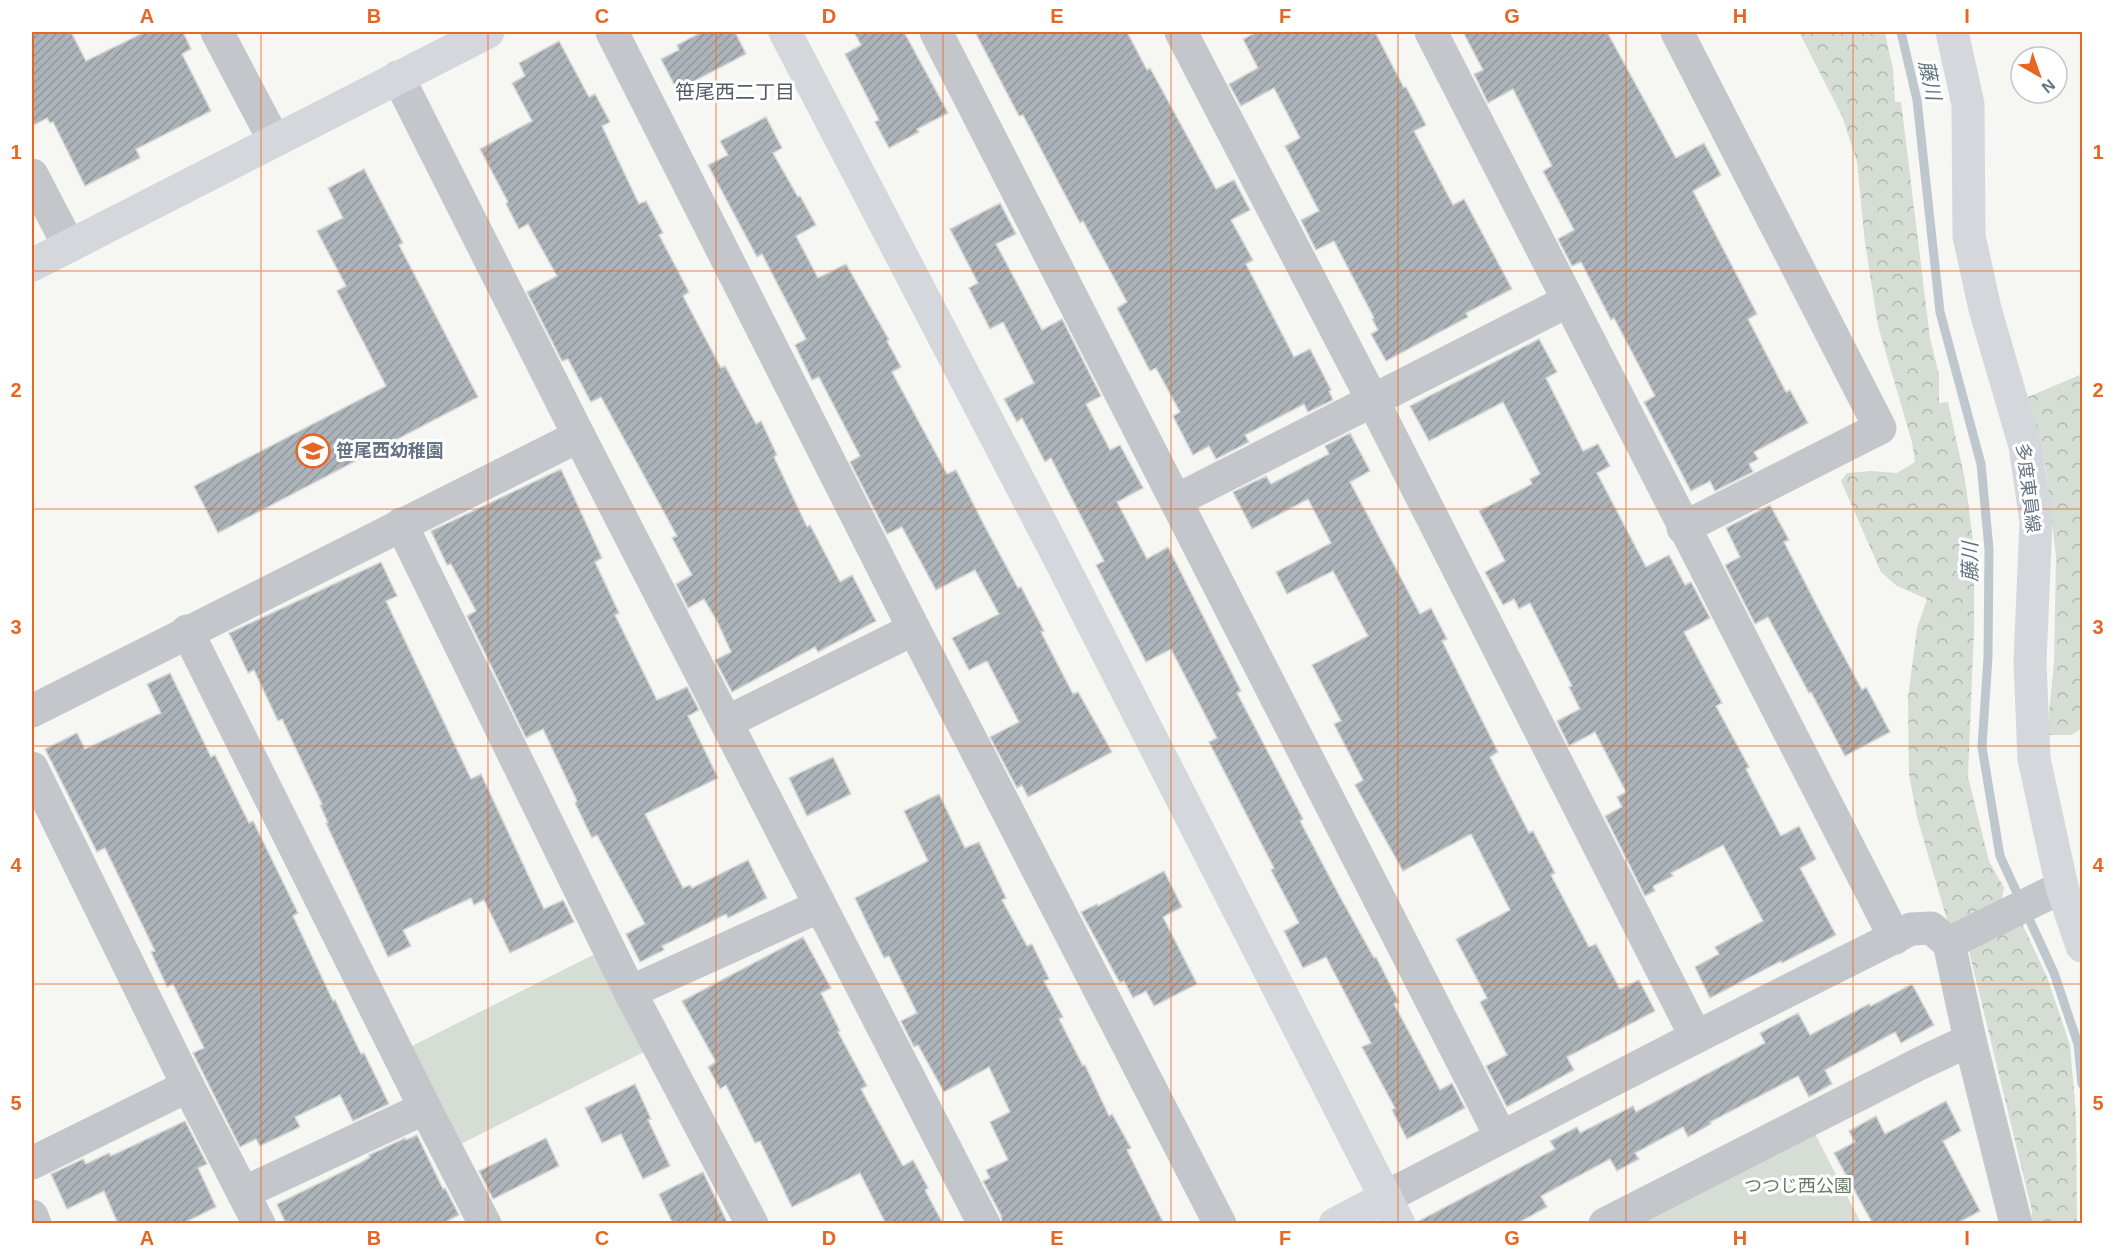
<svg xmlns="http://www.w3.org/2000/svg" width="2114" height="1255" viewBox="0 0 2114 1255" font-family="Arial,'Noto Sans JP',sans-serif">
<defs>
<pattern id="forest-crowns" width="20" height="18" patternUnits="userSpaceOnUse" patternTransform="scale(1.5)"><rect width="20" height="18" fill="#d6ddd4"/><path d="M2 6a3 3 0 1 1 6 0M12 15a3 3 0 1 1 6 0" fill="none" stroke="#b1b8b2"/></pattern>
<pattern id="building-hatch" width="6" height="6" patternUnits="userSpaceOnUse" patternTransform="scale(1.5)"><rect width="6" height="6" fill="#acb3b9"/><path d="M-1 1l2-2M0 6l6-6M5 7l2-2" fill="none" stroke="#90969c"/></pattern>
</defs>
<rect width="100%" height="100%" fill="#f6f6f3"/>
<g fill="#d6ddd4">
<path d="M595 954 644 1052 457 1146 408 1048Z"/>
<path d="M1815 1134 1861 1223 1638 1224Z"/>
</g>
<g fill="url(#forest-crowns)">
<path d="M1799 32H1885L1893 69 1895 102H1901L1930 338 1939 375V403L1948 402 1965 480 1974 548V630L1968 777 1989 861 2004 888 2002 898 1996 908 1958 927 1947 920 1917 817 1909 774 1908 697 1917 628 1927 599 1897 586 1881 572 1841 481 1847 473 1871 471 1897 473 1915 462 1912 442 1878 326 1865 243 1857 162 1842 116Z"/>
<path d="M2082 374V728L2072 735H2047L2054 662 2056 557 2045 465 2028 397Z"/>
<path d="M2020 919 2047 977 2070 1045 2076 1114 2077 1223H2031L2032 1211 1968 947Z"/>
</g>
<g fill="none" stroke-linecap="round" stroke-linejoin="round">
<path stroke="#bec7cd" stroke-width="9" d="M1901 32 1917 100 1940 312 1981 464 1989 549 1988 657 1982 747 2000 856 2054 973 2078 1044 2082 1084"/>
</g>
<g fill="url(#building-hatch)" stroke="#d7d8d5" stroke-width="1.5">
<path d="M32 32H71L86 61 145 32H183L191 49 182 54 211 111 136 149 140 158 85 186 53 122 50 123 47 118 32 126Z"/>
<path d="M702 32H735L746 54 677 90 661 59 679 50 677 45Z"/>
<path d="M854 32H904L948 113 917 129 919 132 889 148 875 122 879 120 845 54 861 45Z"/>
<path d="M975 32H1127L1147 70 1150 68 1216 189 1234 180 1250 210 1231 220 1253 260 1246 264 1294 357 1310 349 1331 390 1329 391 1333 400 1308 412 1304 404 1245 435 1249 442 1216 459 1209 446 1193 455 1173 416 1180 412 1156 368 1150 371 1117 308 1127 302 1083 221 1080 223 1023 115 1019 116Z"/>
<path d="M1257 32H1375L1404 88 1406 87 1426 125 1414 131 1453 205 1464 199 1512 289 1466 313 1468 317 1386 361 1371 334 1378 330 1372 319 1374 318 1334 241 1316 250 1301 220 1319 211 1285 146 1300 138 1274 88 1241 106 1229 84 1258 68 1243 39Z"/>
<path d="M1463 32H1607L1676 158 1704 143 1721 175 1693 191 1757 314 1748 319 1786 392 1790 390 1808 423 1754 452 1758 459 1749 464 1753 472 1715 491 1710 481 1691 491 1644 402 1655 396 1614 318 1611 320 1581 262 1572 266 1558 239 1574 230 1543 171 1552 166 1513 89 1488 103 1474 74 1483 70Z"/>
<path d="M559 41 589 97 595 94 610 122 602 126 639 204 646 201 663 233 659 235 689 292 683 296 721 368 725 366 756 424 761 421 777 455 774 457 807 527 810 525 840 582 852 575 876 621 818 652 815 647 732 692 715 660 731 652 717 621 704 599 688 608 676 584 692 575 672 538 677 536 601 397 591 402 568 359 562 361 527 292 557 276 528 224 519 229 506 204 508 202 480 149 532 121 512 83 525 76 519 63Z"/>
<path d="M766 117 782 148 773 153 798 197 800 196 816 225 796 236 818 278 846 264 889 340 887 341 901 367 892 372 947 474 956 470 984 525 1018 588 1021 587 1044 631 1041 632 1073 694 1078 692 1112 752 1028 797 1022 785 1017 788 990 737 1019 722 987 661 969 670 952 638 999 614 975 570 936 590 902 527 887 534 850 462 860 456 819 377 812 380 795 345 806 339 762 254 757 257 708 165 728 155 720 141Z"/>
<path d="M364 169 403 243 399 245 478 397 218 533 194 486 386 386 337 291 346 286 317 231 343 218 328 188Z"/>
<path d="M1000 203 1016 234 996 244 1042 330 1062 319 1101 396 1086 404 1110 450 1120 445 1143 488 1117 502 1147 559 1168 547 1241 691 1237 693 1303 819 1300 821 1339 895 1374 958 1376 957 1399 1002 1394 1004 1440 1090 1452 1083 1465 1108 1407 1139 1392 1110 1395 1108 1362 1047 1371 1043 1326 957 1303 968 1284 931 1299 923 1271 870 1274 868 1209 742 1217 738 1171 649 1146 662 1096 565 1104 561 1051 458 1045 462 1022 418 1017 422 1004 399 1034 383 1003 322 990 329 969 288 978 283 950 229Z"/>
<path d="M1539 339 1557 372 1546 378 1583 451 1598 444 1610 466 1597 473 1646 567 1669 555 1685 585 1691 582 1710 618 1684 632 1722 703 1716 706 1749 767 1746 769 1781 836 1799 826 1816 859 1800 868 1836 935 1782 963 1781 961 1710 998 1695 967 1719 954 1715 947 1763 921 1723 845 1671 873 1673 876 1653 886 1655 891 1645 896 1605 816 1622 807 1617 797 1626 792 1595 732 1569 746 1557 721 1580 709 1569 687 1572 686 1530 603 1519 609 1514 599 1503 605 1485 572 1505 561 1479 511 1532 484 1530 479 1540 474 1503 402 1429 441 1410 406Z"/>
<path d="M1350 433 1370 471 1350 482 1420 614 1431 608 1447 639 1442 641 1498 752 1490 757 1529 833 1533 831 1555 873 1551 875 1589 947 1596 944 1620 989 1639 980 1655 1011 1567 1057 1574 1070 1507 1107 1486 1066 1507 1055 1480 1002 1487 998 1456 939 1510 910 1471 834 1403 871 1355 785 1363 780 1334 724 1341 721 1312 665 1368 636 1333 571 1287 594 1276 572 1331 543 1308 499 1252 529 1233 492 1266 476 1271 484 1329 454 1325 446Z"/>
<path d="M561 469 602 558 595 562 619 613 615 615 657 700 687 687 699 710 688 716 718 778 645 814 683 888 690 885 692 888 748 860 767 898 728 918 726 914 662 946 664 950 640 962 626 934 645 924 597 835 592 838 575 803 577 801 543 729 526 738 467 616 476 611 451 564 447 565 431 531Z"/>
<path d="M1770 505 1789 540 1784 542 1818 608 1862 690 1866 687 1890 732 1845 756 1811 692 1809 693 1768 617 1755 624 1725 565 1740 557 1726 528Z"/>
<path d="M381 562 397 596 386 601 471 779 481 774 544 909 563 900 574 922 510 953 484 900 474 905 471 898 403 930 411 946 388 957 326 823H328L320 805 322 804 282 719 278 721 254 670 248 673 229 633Z"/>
<path d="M170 673 211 757 215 755 249 823 253 821 298 913 293 916 333 1001 335 1000 361 1054 364 1053 389 1104 353 1121 340 1095 295 1117 300 1127 260 1146 256 1139 240 1147 193 1053 204 1048 173 984 167 987 151 952 155 951 105 848 97 852 45 749 77 733 85 749 161 713 147 684Z"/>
<path d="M833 757 851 794 807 816 789 778Z"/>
<path d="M939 794 965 848 979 842 1006 898 1002 900 1027 946 1032 944 1049 979 1044 981 1063 1017 1059 1019 1083 1066 1085 1065 1109 1116 1112 1114 1131 1148 1127 1150 1164 1224H1002L1001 1215 983 1181 990 1178 986 1170 1008 1160 990 1122 1010 1112 989 1067 944 1092 918 1045 914 1047 901 1021 917 1013 889 956 884 958 855 898 928 861 904 811Z"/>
<path d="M1164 871 1182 907 1163 917 1197 984 1154 1006 1146 991 1133 998 1124 981 1120 983 1081 912 1097 904 1098 906Z"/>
<path d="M803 937 831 988 821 993 840 1031 838 1032 867 1086 861 1089 903 1166 913 1160 928 1188 925 1190 943 1224H886L860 1173 792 1207 760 1141 755 1143 726 1085 720 1089 708 1067 716 1062 682 1001Z"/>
<path d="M1912 984 1934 1025 1901 1043 1895 1032 1825 1070 1832 1084 1809 1097 1798 1076 1710 1122 1711 1124 1688 1137 1683 1127 1635 1153 1639 1159 1617 1171 1610 1159 1541 1196 1547 1207 1516 1224H1417V1222L1555 1149 1550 1141 1577 1127 1580 1133 1633 1106 1636 1112 1765 1043 1760 1033 1798 1013 1810 1035 1869 1004 1871 1006Z"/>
<path d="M635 1084 651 1119 648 1120 670 1166 643 1179 621 1134 602 1143 585 1108Z"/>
<path d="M1946 1101 1961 1131 1943 1141 1980 1211 1956 1224H1873L1834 1153 1855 1142 1849 1131 1876 1116 1885 1134Z"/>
<path d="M185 1121 207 1164 198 1168 216 1207 182 1224H118L104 1191 67 1209 51 1174 83 1159 86 1164 109 1153 111 1156Z"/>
<path d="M417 1135 443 1189 445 1188 459 1215 442 1224H286L277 1204 362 1162 370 1157 369 1155 405 1138 406 1140Z"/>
<path d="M546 1138 559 1166 493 1199 479 1171Z"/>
<path d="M703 1172 728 1224H673L659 1194Z"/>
</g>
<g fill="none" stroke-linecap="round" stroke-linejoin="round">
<g stroke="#c3c6ca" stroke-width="33">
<path d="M217 32 274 140"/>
<path d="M612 32 914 629 1220 1224"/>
<path d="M936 32 1501 1137"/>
<path d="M1181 32 1372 399 1696 1037"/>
<path d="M1431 32 1895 938"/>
<path d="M1677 32 1880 428 1683 528"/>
<path d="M398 77 579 436 984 1224"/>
<path d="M32 175 69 246"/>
<path d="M1177 500 1568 301"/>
<path d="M401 524 630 992 752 1224"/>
<path d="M187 631 425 1108 485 1224"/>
<path d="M32 711 579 436"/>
<path d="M727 722 914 629"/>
<path d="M32 768 188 1086 259 1224"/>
<path d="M1949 943 2062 887"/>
<path d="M630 992 820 906"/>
<path d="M32 1163 188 1086"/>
<path d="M243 1193 425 1108"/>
<path d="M1386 1197 1696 1037 1911 929 1931 928 1949 943 1970 1040"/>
<path d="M32 1216 35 1224"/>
<path d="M1605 1224 1919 1064 1970 1040 2016 1224"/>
</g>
<g stroke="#d4d8dc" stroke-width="33">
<path d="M785 32 1057 554 1399 1224"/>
<path d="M1952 32 1968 104 1969 236 1985 309 2025 446 2036 521 2030 662 2034 759 2062 887 2082 946"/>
<path d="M32 265 488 32"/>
<path d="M1335 1224 1386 1197"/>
</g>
</g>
<path fill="none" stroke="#e66723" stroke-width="1.5" stroke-opacity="0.55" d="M261 32V1224M488 32V1224M716 32V1224M943 32V1224M1171 32V1224M1398 32V1224M1626 32V1224M1853 32V1224M32 271H2082M32 509H2082M32 746H2082M32 984H2082"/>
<defs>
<symbol id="school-ring" viewBox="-11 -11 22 22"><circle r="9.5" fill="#fff" stroke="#e66723" stroke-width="1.5"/><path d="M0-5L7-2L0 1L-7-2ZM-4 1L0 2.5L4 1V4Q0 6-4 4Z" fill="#e66723"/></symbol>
</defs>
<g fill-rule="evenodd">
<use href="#school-ring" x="294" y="432" width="38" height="38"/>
</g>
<g text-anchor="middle" stroke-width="6" stroke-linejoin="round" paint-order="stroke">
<g font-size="18" font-weight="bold" fill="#647284" stroke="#fff" text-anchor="start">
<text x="336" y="457">笹尾西幼稚園</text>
</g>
<g font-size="18" fill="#647284" stroke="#fff">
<text transform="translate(2028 488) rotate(83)" y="6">多度東員線</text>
</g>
<g font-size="18" fill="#667b63" stroke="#fff">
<text x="1798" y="1192">つつじ西公園</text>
</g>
<g font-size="20" font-style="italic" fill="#607481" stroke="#fff">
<text transform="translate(1930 80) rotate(78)" y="7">藤川</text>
<text transform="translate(1970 562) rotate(-90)" y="7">藤川</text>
</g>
<g font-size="20" fill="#535d69" stroke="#fff">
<text x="735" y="99">笹尾西二丁目</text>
</g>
</g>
<rect width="2114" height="1255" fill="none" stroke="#ffffff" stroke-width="66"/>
<g transform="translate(2039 75) rotate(140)"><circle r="28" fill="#ffffff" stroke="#c1c7ce" stroke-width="1.5"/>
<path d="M0-4.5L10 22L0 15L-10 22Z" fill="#e66723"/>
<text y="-9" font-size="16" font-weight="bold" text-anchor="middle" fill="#647284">N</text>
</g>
<rect x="33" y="33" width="2048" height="1189" fill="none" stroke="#e66723" stroke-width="2"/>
<g font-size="20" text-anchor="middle" font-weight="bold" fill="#e66723">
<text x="147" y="23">A</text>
<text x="374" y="23">B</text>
<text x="602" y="23">C</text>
<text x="829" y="23">D</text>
<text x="1057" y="23">E</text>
<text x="1285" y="23">F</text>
<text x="1512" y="23">G</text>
<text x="1740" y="23">H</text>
<text x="1967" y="23">I</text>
<text x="16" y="159">1</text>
<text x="2098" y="159">1</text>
<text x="16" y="397">2</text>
<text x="2098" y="397">2</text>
<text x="16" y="634">3</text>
<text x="2098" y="634">3</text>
<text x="16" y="872">4</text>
<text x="2098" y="872">4</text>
<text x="16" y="1110">5</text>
<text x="2098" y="1110">5</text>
<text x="147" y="1245">A</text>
<text x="374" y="1245">B</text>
<text x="602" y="1245">C</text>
<text x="829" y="1245">D</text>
<text x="1057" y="1245">E</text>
<text x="1285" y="1245">F</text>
<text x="1512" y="1245">G</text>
<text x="1740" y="1245">H</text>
<text x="1967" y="1245">I</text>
</g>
</svg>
